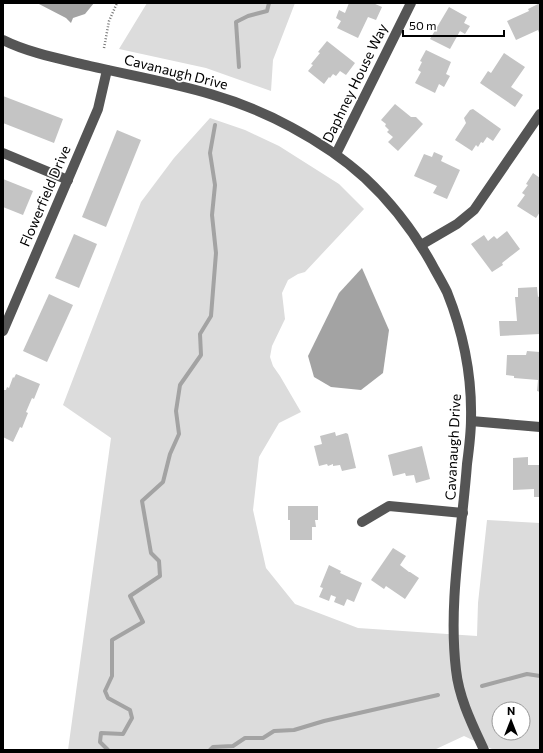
<svg xmlns="http://www.w3.org/2000/svg" width="543" height="753" viewBox="0 0 543 753" font-family="Commissioner,sans-serif">
<rect width="100%" height="100%" fill="#fff"/>
<g fill="#dcdcdc" fill-rule="evenodd">
<path d="M147 3H295L273 60 271 91 206 68 119 49Z"/>
<path d="M210 118 245 130 279 146 339 184 364 209 305 272 298 274 288 280 282 293 285 319 272 346 270 357 273 366 280 376 301 412 279 423 259 457 253 510 266 568 295 604 358 628 477 636 478 603 487 520 540 523V750H494L464 736 434 750H68L111 438 63 405 141 202 174 158ZM499 709H523V733H499Z"/>
</g>
<g fill="#a3a3a3">
<path d="M37 3H94L85 14 73 18 71 23 66 18Z"/>
<path d="M362 268 389 330 383 373 361 390 331 387 314 377 308 356 339 293Z"/>
</g>
<g fill="none" stroke-linecap="round" stroke-linejoin="round">
<g stroke="#a3a3a3" stroke-width="4">
<path d="M239 67 236 22 248 16 267 11 269 3"/>
<path d="M482 686 527 674 540 676"/>
<path d="M108 750 100 742 101 733 123 734 132 718 130 710 108 698 105 691 112 676V640L143 622 130 596 160 576 159 561 151 553 142 501 163 482 170 454 179 434 176 411 180 385 201 355 200 334 211 316 216 253 212 215 215 185 210 153 215 125"/>
<path d="M210 750 213 747 233 746 245 738H263L274 731 294 730 324 721 438 695"/>
</g>
</g>
<g fill="#c4c4c4">
<path d="M349 3H373L382 7 376 20 368 17 358 38 337 28 341 21 336 18 339 10 345 13Z"/>
<path d="M540 3V35L538 30 516 40 507 21 529 11 528 9Z"/>
<path d="M449 7 467 17 464 23 470 26 465 34 460 31 450 49 430 39Z"/>
<path d="M327 41 355 63 346 75 340 71 336 76 333 74 330 78 329 77 324 84 308 71 313 65 311 64 320 53 318 52Z"/>
<path d="M426 50 451 62 446 74 450 76 444 87 439 84 435 93 415 83 421 72 418 70 422 62 420 61Z"/>
<path d="M504 53 525 67 511 87 523 95 515 107 480 83 488 71 491 73Z"/>
<path d="M3 96 63 119 54 143 3 123Z"/>
<path d="M395 104 411 117H416L423 124 398 151 388 142 393 137 387 132 389 130 385 126 386 124 381 120Z"/>
<path d="M473 109 501 129 493 141 487 137 483 143 481 142 478 147 476 145 472 151 455 140 466 123 464 118 470 110Z"/>
<path d="M117 130 141 140 106 227 82 217Z"/>
<path d="M434 152 443 156 441 161 460 170 447 199 433 193 437 186 414 176 424 154 432 157Z"/>
<path d="M533 173 540 178V212L536 218 517 206 525 195 522 193 528 185 526 184Z"/>
<path d="M3 179 33 191 23 215 3 207Z"/>
<path d="M507 231 520 249 502 263 503 265 492 272 471 244 484 235 488 241 494 236 497 239Z"/>
<path d="M74 234 97 244 79 288 55 278Z"/>
<path d="M537 287 538 297 540 296V334L500 336 499 321H517L515 297H518V288Z"/>
<path d="M49 294 73 305 47 362 23 351Z"/>
<path d="M527 351 540 352V392L537 391 538 380 514 378V376L506 375 507 355H526Z"/>
<path d="M16 374 40 384 34 399 32 398 26 412 28 413 22 428 20 427 13 442 3 437V394L4 390H6L7 387 9 388 13 377 14 378Z"/>
<path d="M335 432 336 436 346 433 348 434 356 468 342 471 340 465 333 466V464L328 466 327 464 319 466 314 446 322 444 320 436Z"/>
<path d="M422 446 430 479 416 483 414 475 406 476 405 473 393 476 388 455Z"/>
<path d="M528 457V465H540V497H534V489L513 490V458Z"/>
<path d="M288 506H318V520H315L316 527H312V540H290V520H288Z"/>
<path d="M393 548 406 556 400 565 409 572H410L419 578 405 599 386 586 384 589 371 580Z"/>
<path d="M329 565 341 571 340 573 362 583 354 602 347 599 344 606 334 602 336 597 331 595 329 601 319 597 323 588 320 587Z"/>
</g>
<g fill="none" stroke-linecap="round" stroke-linejoin="round">
<path stroke="#777" stroke-width="2.5" stroke-dasharray="1 2" stroke-linecap="butt" d="M104 48 109 21 117 3"/>
<g stroke="#555" stroke-width="10">
<path d="M3 40C29 53 61 59 90 66 160 82 226 91 291 127 317 141 343 158 365 178 393 204 417 236 435 270 439 277 443 284 447 292 463 332 472 376 471 419 471 434 469 449 467 464 462 532 448 602 456 670 459 698 472 724 484 750"/>
<path d="M3 153 68 180"/>
<path d="M336 154 411 3"/>
<path d="M421 245 457 224 474 210 540 114"/>
<path d="M3 331 98 109 107 70"/>
<path d="M471 421 540 427"/>
<path d="M362 522 389 506 463 513"/>
</g>
</g>
<g text-anchor="middle" stroke-width="3.5" stroke-linejoin="round" paint-order="stroke">
<g font-size="14" fill="#000" stroke="#fff">
<text transform="translate(176 72) rotate(14)" y="5">Cavanaugh Drive</text>
<text transform="translate(355 83) rotate(-64)" y="5">Daphney House Way</text>
<text transform="translate(45 196) rotate(-67)" y="5">Flowerfield Drive</text>
<text transform="translate(453 447) rotate(-87)" y="5">Cavanaugh Drive</text>
</g>
</g>
<rect width="543" height="753" fill="none" stroke="#000000" stroke-width="8"/>
<g transform="translate(511 721)"><circle r="19" fill="#ffffff" stroke="#999999"/>
<path d="M0-3L7 15L0 10L-7 15Z" fill="#000000"/>
<text y="-6" font-size="11" font-weight="bold" text-anchor="middle" fill="#000000">N</text>
</g>
<path d="M403 30v6h101v-6" fill="none" stroke="#000000" stroke-width="2"/>
<text x="409" y="30" font-size="12" fill="#000000" stroke="#ffffff" stroke-width="3" paint-order="stroke">50 m</text>
</svg>
